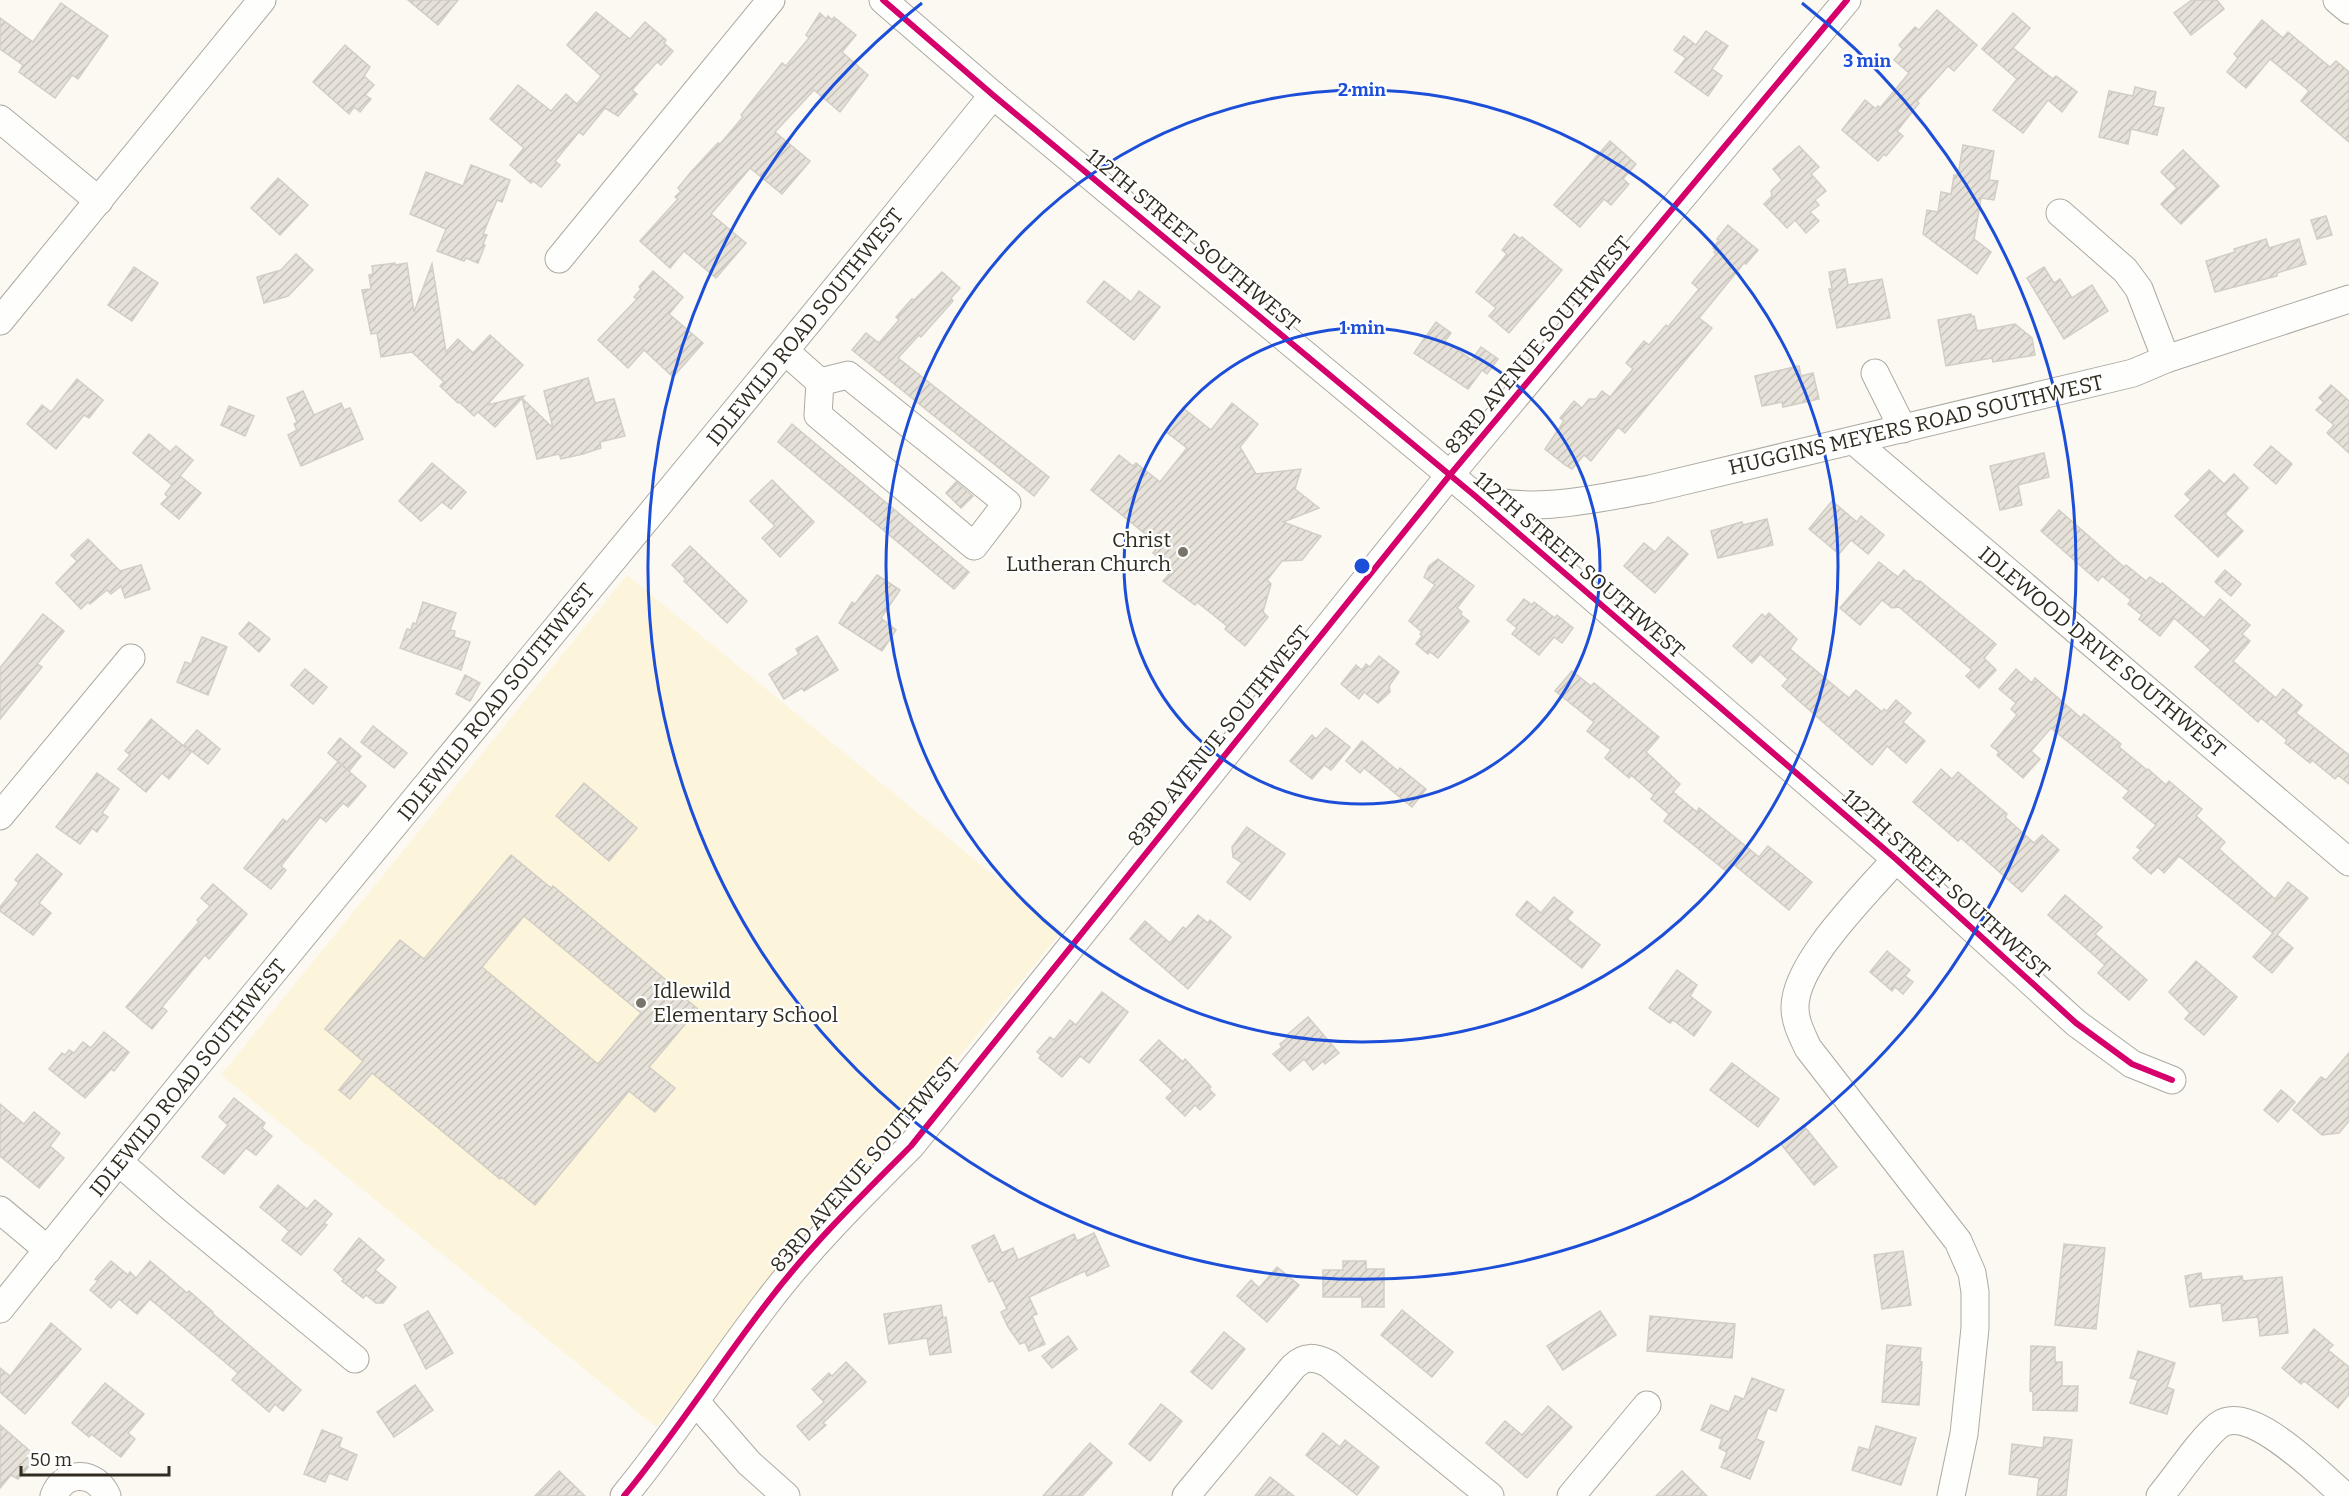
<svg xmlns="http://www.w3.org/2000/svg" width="2349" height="1496" viewBox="0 0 2349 1496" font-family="Bitter,serif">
<defs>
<pattern id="building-hatch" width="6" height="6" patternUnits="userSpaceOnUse" patternTransform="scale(1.5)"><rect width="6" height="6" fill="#e7e2d9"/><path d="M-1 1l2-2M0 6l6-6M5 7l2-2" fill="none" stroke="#c6c2ba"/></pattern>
</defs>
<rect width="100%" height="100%" fill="#fbf9f2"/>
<path fill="#fcf4db" d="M627 575 1062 931 656 1427 221 1075Z"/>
<g fill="url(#building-hatch)" stroke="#d2cec5" stroke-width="1.5" fill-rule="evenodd">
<path d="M408 0H458L438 25Z"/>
<path d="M2192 0H2217L2224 9 2191 35 2174 13Z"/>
<path d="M61 3 108 36 78 79 72 75 55 98 19 72 23 65 0 49V18L33 42Z"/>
<path d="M1937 10 1977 45 1954 71 1948 66 1917 101 1919 103 1897 131 1903 136 1886 156 1884 154 1878 161 1842 130 1865 100 1876 109 1878 106 1880 108 1909 73 1894 60 1903 49 1899 45 1915 27 1919 30Z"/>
<path d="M596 12 630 39 645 22 666 40 664 43 673 51 661 65 657 62 632 90 637 94 618 116 605 108 583 135 579 132 555 161 560 165 541 187 533 181 531 183 510 165 524 148 490 119 518 85 551 111 566 94 577 104 601 76 567 45Z"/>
<path d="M820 13 826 19 828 16 832 20 834 17 856 35 842 52 868 75 840 112 814 90 775 132 810 161 782 194 750 168 711 214 746 243 716 278 684 251 670 268 640 241 678 199 675 197 681 191 678 188 691 172 718 143 720 144 743 117 741 115 782 63 786 66 809 38 806 35Z"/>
<path d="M2013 13 2030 28 2013 48 2053 79 2056 76 2077 92 2062 112 2048 100 2023 133 1993 110 2017 79 1982 49Z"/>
<path d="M2262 20 2283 38 2288 32 2330 67 2336 61 2349 72V142L2301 101 2309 91 2270 59 2246 88 2227 72 2238 58 2234 54Z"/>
<path d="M1706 31 1728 46 1712 69 1722 76 1708 96 1675 72 1686 58 1674 50 1684 36 1696 45Z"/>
<path d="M345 45 370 67 364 76 374 85 365 95 371 99 360 112 354 107 349 114 313 82Z"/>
<path d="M2135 87 2156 92 2153 106 2164 108 2157 135 2131 129 2128 144 2099 137 2109 91 2133 96Z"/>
<path d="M1610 141 1636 164 1623 179 1629 184 1611 205 1604 199 1580 227 1554 205Z"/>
<path d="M1963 145 1994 151 1989 180 1998 181 1994 200 1981 198 1974 239 1991 252 1977 274 1923 234 1927 210 1938 212 1941 192 1951 194 1954 175H1958Z"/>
<path d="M1799 146 1819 167 1811 174 1826 191 1815 200 1819 205 1810 212 1819 221 1806 233 1795 220 1787 228 1764 204 1772 196 1771 191 1782 180 1773 169Z"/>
<path d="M2183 150 2219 186 2181 224 2161 204 2177 188 2161 172Z"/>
<path d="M471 165 510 180 502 202 497 200 483 234 487 235 483 244 485 245 478 263 466 258 464 261 437 251 446 229 410 214 426 172 463 186Z"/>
<path d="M278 178 308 205 280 235 251 208Z"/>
<path d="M2326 216 2332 235 2317 239 2311 220Z"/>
<path d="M1728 225 1758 250 1746 264 1744 263 1699 318 1712 328 1625 433 1618 427 1591 461 1584 455 1572 469 1565 465 1545 449 1564 421 1560 418 1574 401 1582 408 1589 399H1596L1602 391 1610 397 1633 369 1626 363 1644 341 1649 345 1666 325 1668 327 1699 289 1692 283 1716 254 1714 252 1716 250 1713 248 1719 240 1717 239Z"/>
<path d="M1514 234 1520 239 1522 237 1562 270 1509 333 1489 316 1496 308 1476 292 1507 254 1502 250Z"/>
<path d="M2266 239 2269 248 2299 239 2306 264 2277 273V276L2215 292 2206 261 2235 252 2234 249Z"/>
<path d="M296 254 313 270 288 296 264 303 257 277 281 270Z"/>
<path d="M395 263V265L407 263 414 312 432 264 446 352 458 339 473 353 490 335 523 365 487 405 524 396 495 427 478 412 474 416 459 402 458 403 440 386 444 382 412 352 381 357 377 333 371 334 362 290 371 289 369 275 373 274 372 266Z"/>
<path d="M134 267 158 283 132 321 108 305Z"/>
<path d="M2044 267 2054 283 2060 279 2072 298 2092 285 2108 311 2064 339 2027 278Z"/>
<path d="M1845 269 1848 285 1882 279 1890 318 1837 328 1829 289H1832L1829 272Z"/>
<path d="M653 271 683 297 669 314 703 343 673 377 644 350 628 368 598 340 637 299 634 297 641 289 639 287Z"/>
<path d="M942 272 960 288 951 298 953 301 921 337 919 335 898 358 1049 477 1034 496 852 350 866 333 879 343 899 320 896 317 912 299 914 300Z"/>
<path d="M1104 281 1131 302 1139 291 1160 307 1134 340 1087 302Z"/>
<path d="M1971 314V317L1974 316 1977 331 2015 324 2032 338 2035 355 1993 362 1992 358 1946 366 1938 320Z"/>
<path d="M1436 322 1451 333 1445 341 1472 360 1481 347 1498 359 1487 374 1482 370 1468 389 1414 353Z"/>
<path d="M1799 366 1801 376 1813 373 1819 399 1783 407 1782 402 1762 406 1755 376Z"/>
<path d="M588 378 595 403 614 399 625 436 600 442 601 448 583 454 561 459 559 454 537 459 522 398 553 428 544 391Z"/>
<path d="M77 379 103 400 89 418 84 415 56 449 27 424 42 405 51 412Z"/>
<path d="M2331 385 2349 401V453L2327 433 2334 425 2316 410 2324 402 2319 398Z"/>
<path d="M303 391 314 415 341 403 344 410 350 408 363 439 301 466 288 435 297 430 294 424 297 422 287 398Z"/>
<path d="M1232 403 1258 424 1240 447 1256 474 1301 469 1295 489 1319 508 1283 522 1321 536 1302 560 1282 561 1267 580 1271 584 1263 612 1268 617 1245 646 1225 629 1227 626 1197 602 1195 605 1163 581 1173 570 1153 553 1159 545 1091 490 1119 455 1133 466 1136 463 1160 482 1187 448 1165 431 1183 408 1211 430Z"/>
<path d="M229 406 254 416 245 436 221 425Z"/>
<path d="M792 424 969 572 954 589 778 442Z"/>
<path d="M149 434 170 452 176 446 193 460 180 476 201 493 179 519 161 504 168 497 165 494 172 485 133 453Z"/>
<path d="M2271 446 2292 464 2276 484 2254 465Z"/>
<path d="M2044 453 2049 477 2018 485 2022 505 2000 510 1990 466Z"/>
<path d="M432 463 466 492 451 509 442 502 421 521 399 501Z"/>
<path d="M2209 470 2224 484 2234 474 2248 488 2225 514 2243 531 2218 557 2175 516 2191 500 2185 494Z"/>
<path d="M772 480 814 522 780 557 762 538 775 526 750 501Z"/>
<path d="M956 482 973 496 961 508 946 493Z"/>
<path d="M1832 501 1857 522 1861 516 1884 535 1868 554 1851 540 1839 554 1809 529Z"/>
<path d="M2059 510 2124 567 2126 565 2146 581 2150 577 2161 585 2162 583 2204 618 2220 599 2250 625 2242 634 2250 641 2233 661 2276 698 2283 689 2302 705 2296 713 2349 755V784L2338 775 2335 779 2312 760 2310 763 2285 743 2287 740 2261 718 2258 722 2195 667 2211 650 2174 618 2160 636 2139 619 2142 615 2128 604 2131 600 2102 576 2098 581 2041 531Z"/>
<path d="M1767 519 1773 545 1718 558 1711 531 1742 522 1743 525Z"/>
<path d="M1668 537 1688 554 1655 593 1624 566 1644 543 1655 552Z"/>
<path d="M88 539 120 571 141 565 150 589 125 598 121 586 111 594 107 590 90 604 88 602 81 609 56 583 77 561 71 555Z"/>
<path d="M690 546 747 601 727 623 684 581 686 579 672 565Z"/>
<path d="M1438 559 1474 586 1457 608 1462 612 1460 614 1469 621 1438 658 1430 652 1428 654 1416 644 1422 636 1420 634 1422 632 1409 621 1435 585 1424 577 1429 566Z"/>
<path d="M1879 562 1898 577 1904 570 1916 581H1920L1996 644 1984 658 1996 670 1979 688 1966 676 1972 670 1899 607 1892 608 1882 600 1860 625 1840 608Z"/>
<path d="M2225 570 2241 584 2231 596 2215 582Z"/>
<path d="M877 575 900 590 881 618 896 630 882 651 839 623 852 602 855 604Z"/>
<path d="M1524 599 1532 605 1534 602 1555 618 1557 615 1573 628 1562 643 1554 637 1539 655 1512 634 1517 628 1507 620Z"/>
<path d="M423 602 456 613 450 630 455 631 454 637 470 642 461 670 400 648 407 629 411 630 413 623 416 624Z"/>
<path d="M1769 613 1797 639 1790 649 1849 698 1856 690 1882 712 1884 709 1887 711 1896 700 1911 713 1903 722 1925 741 1906 763 1887 746 1872 765 1782 686 1788 679 1760 654 1752 663 1733 646 1762 614 1765 617Z"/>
<path d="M43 614 64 631 37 664 42 667 0 719V668Z"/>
<path d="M249 622 270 639 259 652 239 634Z"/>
<path d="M817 636 838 670 804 691 802 688 784 699 769 674 799 654 796 649Z"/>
<path d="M202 637 227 647 208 695 177 682 185 662 191 664Z"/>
<path d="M1379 656 1399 672 1389 686 1390 692 1378 703 1364 692 1359 699 1341 684 1356 665 1362 670 1366 664 1370 667Z"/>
<path d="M305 669 327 687 313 704 291 685Z"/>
<path d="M2016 669 2032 683 2035 678 2081 718 2084 714 2121 744 2119 747 2147 770 2148 769 2166 785 2169 781 2202 809 2196 816 2225 842 2219 849 2275 899 2288 882 2308 898 2277 935 2293 948 2272 973 2253 957 2273 933 2179 856 2164 873 2158 867 2151 874 2133 858 2141 850 2137 847 2156 825 2123 798 2129 791 2051 728 2031 751 2040 759 2023 778 1997 755 1999 752 1991 746 2017 715 2011 709 2016 703 1999 689Z"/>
<path d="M1572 671 1591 686 1594 683 1659 737 1646 752 1680 784 1673 792 1697 812 1699 808 1759 857 1768 846 1812 882 1789 910 1732 863 1726 871 1664 821 1669 814 1651 799 1654 795 1631 775 1629 778 1605 758 1611 750 1587 731 1594 722 1555 691Z"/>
<path d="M465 675 480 683 470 701 456 694Z"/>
<path d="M151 719 191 752 169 779 162 773 146 792 118 769 130 755 125 751Z"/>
<path d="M373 726 407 753 394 768 361 742Z"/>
<path d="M1326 728 1350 747 1331 770 1324 765 1312 779 1290 761 1312 735 1316 739Z"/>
<path d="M197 730 220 749 208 764 184 745Z"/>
<path d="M340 738 361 756 349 771 328 753Z"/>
<path d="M1362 741 1398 771 1400 768 1426 789 1412 807 1364 768 1360 773 1346 761Z"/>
<path d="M338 762 366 786 348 807 343 803 326 822 320 817 281 866 286 870 271 889 244 868 283 819 287 822Z"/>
<path d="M1941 769 1952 779 1958 772 2007 814 2005 817 2034 843 2042 835 2059 850 2022 892 1961 838 1958 841 1913 802Z"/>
<path d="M97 773 119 789 102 813 108 817 97 832 92 828 80 844 56 827Z"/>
<path d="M584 783 637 828 609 861 556 816Z"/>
<path d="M1247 827 1285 854 1250 900 1227 882 1242 863 1233 857 1232 847Z"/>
<path d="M37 854 62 874 39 903 51 913 33 935 0 911V907L19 883 15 880Z"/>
<path d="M511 855 551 888 553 886 666 980 665 982 698 1009 649 1067 675 1088 655 1112 629 1091 535 1205 501 1177 500 1179 372 1073 350 1099 339 1090 363 1061 325 1029 400 940 424 959ZM524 916 641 1013 598 1064 482 967Z"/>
<path d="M213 884 247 914 209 959 205 955 162 1007 167 1011 152 1029 126 1007 199 922 197 920 210 906 201 898Z"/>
<path d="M2065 895 2102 927 2095 934 2147 980 2129 1000 2098 973 2105 965 2048 915Z"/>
<path d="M1554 897 1573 912 1567 919 1600 945 1582 968 1516 915 1527 901 1541 913Z"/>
<path d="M1198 915 1208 923 1210 920 1231 937 1188 989 1130 939 1145 921 1170 943 1183 927 1186 929Z"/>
<path d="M1887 951 1910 970 1905 976 1913 982 1903 994 1895 987 1892 991 1870 972Z"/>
<path d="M2196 961 2237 997 2204 1035 2185 1019 2190 1013 2169 992Z"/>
<path d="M1677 970 1697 985 1690 996 1711 1012 1694 1036 1673 1020 1670 1023 1649 1008Z"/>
<path d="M1102 992 1128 1012 1089 1063 1080 1056 1062 1077 1039 1058 1041 1055 1037 1052 1050 1037 1054 1040 1070 1020 1076 1025Z"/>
<path d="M1308 1017 1339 1053 1325 1064 1323 1061 1313 1070 1304 1059 1290 1071 1273 1054 1282 1047 1280 1044 1289 1037 1287 1035Z"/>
<path d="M104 1032 129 1052 114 1071 111 1069 85 1098 49 1069 62 1053 65 1055 69 1050 74 1053 83 1042 91 1048Z"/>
<path d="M1159 1040 1183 1062 1185 1059 1211 1087 1209 1089 1215 1095 1200 1110 1195 1105 1185 1116 1166 1098 1173 1091 1140 1060Z"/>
<path d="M2349 1053V1121L2339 1133 2322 1135 2293 1110 2321 1077 2326 1080Z"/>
<path d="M1732 1063 1779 1099 1758 1127 1710 1090Z"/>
<path d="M2281 1090 2295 1102 2278 1122 2264 1110Z"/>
<path d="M234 1098 265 1123 262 1128 272 1136 256 1155 246 1148 224 1174 202 1157 228 1125 219 1117Z"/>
<path d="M0 1104 24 1124 34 1112 60 1133 50 1146 64 1158 39 1188 0 1156Z"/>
<path d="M1804 1126 1837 1167 1814 1185 1781 1144Z"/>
<path d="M278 1185 307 1209 315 1200 332 1214 324 1223 327 1225 301 1255 282 1240 289 1231 260 1207Z"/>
<path d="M1094 1233 1109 1266 1087 1276 1085 1271 1029 1297 1037 1314 1032 1316 1045 1344 1029 1351 1025 1342 1020 1344 1008 1327 1001 1312 1007 1309 993 1280 989 1282 972 1246 994 1235 1002 1253 1013 1248 1018 1260 1074 1234 1077 1241Z"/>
<path d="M359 1238 384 1260 375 1270 396 1287 383 1303H376L366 1295 363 1298 342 1281 344 1279 334 1270Z"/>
<path d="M2064 1244 2105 1248 2096 1329 2055 1325Z"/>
<path d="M1903 1251 1911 1305 1882 1309 1874 1255Z"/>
<path d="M111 1261 128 1275 130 1272 136 1278 150 1261 187 1293 189 1291 213 1312 212 1313 301 1390 283 1411 275 1404 269 1412 232 1380 238 1373 150 1299 137 1314 119 1299 111 1308 90 1290 98 1281 95 1279Z"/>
<path d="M1343 1261H1366V1269H1384V1307H1362V1297H1323V1270H1343Z"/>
<path d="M1277 1267 1299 1285 1267 1322 1237 1296 1251 1280 1259 1288Z"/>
<path d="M2201 1273 2202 1280 2242 1276 2243 1281 2282 1277 2288 1333 2260 1336 2258 1317 2223 1321 2221 1303 2190 1307 2185 1276Z"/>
<path d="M941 1305 943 1318 946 1317 951 1352 930 1355 927 1338 889 1344 884 1314Z"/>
<path d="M1402 1310 1453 1352 1432 1377 1381 1335Z"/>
<path d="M428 1311 453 1353 426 1369 404 1325Z"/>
<path d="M1600 1311 1616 1335 1563 1370 1547 1346Z"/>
<path d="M1650 1316 1735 1324 1732 1358 1647 1351Z"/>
<path d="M51 1323 81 1349 25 1414 0 1392V1368L10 1376Z"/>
<path d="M2314 1329 2333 1345 2328 1350 2349 1367V1394L2338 1408 2304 1381 2301 1384 2282 1368Z"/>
<path d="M1224 1332 1245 1349 1212 1389 1191 1372Z"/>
<path d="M1068 1336 1077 1349 1052 1368 1042 1356Z"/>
<path d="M1887 1345 1921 1348 1920 1362H1922L1919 1405 1882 1402Z"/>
<path d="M2031 1346 2055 1347V1362H2062V1386H2078L2077 1411 2033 1410V1392L2030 1391Z"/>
<path d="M2138 1351 2175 1363 2167 1387 2174 1390 2167 1414 2130 1403 2138 1380 2130 1378Z"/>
<path d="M846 1362 866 1382 823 1423 826 1425 809 1440 797 1426 824 1402 812 1389 829 1373 832 1376Z"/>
<path d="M1752 1378 1784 1390 1776 1411 1768 1408 1756 1439 1764 1442 1750 1479 1721 1467 1727 1452 1719 1448 1722 1439 1701 1430 1711 1405 1729 1412 1735 1396 1744 1399Z"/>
<path d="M105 1383 144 1414 128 1433 135 1439 121 1457 91 1434 89 1437 72 1423Z"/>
<path d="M415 1385 433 1410 394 1437 377 1412Z"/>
<path d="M1161 1404 1182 1421 1150 1461 1129 1444Z"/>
<path d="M1548 1406 1572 1427 1527 1478 1486 1443 1505 1421 1522 1435Z"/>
<path d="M0 1425 37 1457 18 1479 11 1475 0 1488Z"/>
<path d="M1876 1426 1916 1438 1901 1485 1852 1470 1859 1447 1869 1450Z"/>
<path d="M322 1430 342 1438 339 1447 357 1455 347 1480 329 1473 325 1482 304 1474Z"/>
<path d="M1323 1433 1340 1447 1345 1440 1379 1467 1357 1495 1306 1455Z"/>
<path d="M2044 1437 2072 1440 2066 1496H2037L2039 1478 2009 1474 2012 1444 2043 1448Z"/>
<path d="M1090 1443 1112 1463 1082 1496H1043Z"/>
<path d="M559 1471 585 1496H535Z"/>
<path d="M1682 1471 1707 1496H1656Z"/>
<path d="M1270 1477 1294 1496H1255Z"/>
</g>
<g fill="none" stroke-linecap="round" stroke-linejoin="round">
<defs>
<g id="minor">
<path d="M883 0 993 95 1474 495 1896 859 2076 1023 2132 1064 2172 1080"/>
<path d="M2337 0 2349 10"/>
<path d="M0 119 99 201"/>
<path d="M2060 213 2125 270 2139 289 2166 359"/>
<path d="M559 259 771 0"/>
<path d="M0 321 262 0"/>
<path d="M786 352 820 382 818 415 974 546 1007 503 848 375 820 382"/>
<path d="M1875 373 1903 429"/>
<path d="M1854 441 2349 862"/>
<path d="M1478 497C1529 515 1598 498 1650 489L2133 373 2166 359 2349 299"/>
<path d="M0 816 131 658"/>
<path d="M1896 859C1867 893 1794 963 1795 1008 1795 1022 1802 1035 1808 1048L1958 1241 1972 1273 1975 1292V1328L1964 1434 1951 1496"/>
<path d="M119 1162 173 1209 355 1359"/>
<path d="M0 1210 48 1250"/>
<path d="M0 1309C326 901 665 502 993 95"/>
<path d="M696 1402 749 1463 786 1496"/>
<path d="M54 1496C64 1469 96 1471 107 1496"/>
<path d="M624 1496C675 1434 717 1368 766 1304 809 1247 860 1197 911 1146L1449 476 1847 0"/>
<path d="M1186 1496 1293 1367C1305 1355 1315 1357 1329 1364L1490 1496"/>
<path d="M1571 1496 1647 1405"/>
<path d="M2160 1496C2176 1477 2201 1439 2219 1425 2251 1402 2321 1476 2345 1496"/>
</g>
</defs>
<use href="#minor" stroke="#acaaa1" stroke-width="29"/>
<use href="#minor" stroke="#fefefd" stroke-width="27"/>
<defs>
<g id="cycleway">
<path d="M883 0 993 95 1474 495 1896 859 2076 1023 2132 1064 2172 1080"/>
<path d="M624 1496C675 1434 717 1368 766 1304 809 1247 860 1197 911 1146L1449 476 1847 0"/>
</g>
</defs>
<use href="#cycleway" stroke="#fff" stroke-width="10"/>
<use href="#cycleway" stroke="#d6006c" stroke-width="6"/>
</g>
<g fill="none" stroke="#1d4ed8" stroke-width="3">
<circle cx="1362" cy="566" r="238"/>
<circle cx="1362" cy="566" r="476"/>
<path d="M1802 3A714 714 0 1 1 922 3"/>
</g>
<g fill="#77746a" stroke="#fff" stroke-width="2">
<circle cx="1183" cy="552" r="6"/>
<circle cx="641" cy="1003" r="6"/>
</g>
<g text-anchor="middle" stroke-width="4.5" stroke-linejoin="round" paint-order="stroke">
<g font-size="21" fill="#302c20" stroke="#fff">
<text transform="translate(1193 240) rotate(40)" y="7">112TH STREET SOUTHWEST</text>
<text transform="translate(805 327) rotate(-51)" y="7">IDLEWILD ROAD SOUTHWEST</text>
<text transform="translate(1538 345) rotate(-50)" y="7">83RD AVENUE SOUTHWEST</text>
<text transform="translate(1916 425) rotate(-13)" y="7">HUGGINS MEYERS ROAD SOUTHWEST</text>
<text transform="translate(1579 565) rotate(41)" y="7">112TH STREET SOUTHWEST</text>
<text transform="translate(2102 652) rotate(40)" y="7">IDLEWOOD DRIVE SOUTHWEST</text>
<text transform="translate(496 702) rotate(-51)" y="7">IDLEWILD ROAD SOUTHWEST</text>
<text transform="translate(1219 736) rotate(-51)" y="7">83RD AVENUE SOUTHWEST</text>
<text transform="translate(1946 884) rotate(42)" y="7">112TH STREET SOUTHWEST</text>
<text transform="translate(188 1078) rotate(-51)" y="7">IDLEWILD ROAD SOUTHWEST</text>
<text transform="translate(865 1165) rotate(-49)" y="7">83RD AVENUE SOUTHWEST</text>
</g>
<g font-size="21" fill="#302c20" stroke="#fff" text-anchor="end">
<text x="1171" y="547">Christ<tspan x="1171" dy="24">Lutheran Church</tspan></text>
<text x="653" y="998" text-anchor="start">Idlewild<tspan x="653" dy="24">Elementary School</tspan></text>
</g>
</g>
<circle cx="1362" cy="566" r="9" fill="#1d4ed8" stroke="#fff" stroke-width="3"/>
<g font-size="18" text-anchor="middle" font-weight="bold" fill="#1d4ed8" stroke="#fff" stroke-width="4.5" stroke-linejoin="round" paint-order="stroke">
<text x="1867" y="67">3 min</text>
<text x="1362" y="96">2 min</text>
<text x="1362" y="334">1 min</text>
</g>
<path d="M21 1466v9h148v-9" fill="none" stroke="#302c20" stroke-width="3"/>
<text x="30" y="1466" font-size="18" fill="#302c20" stroke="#ffffff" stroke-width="4.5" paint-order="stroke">50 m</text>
</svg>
